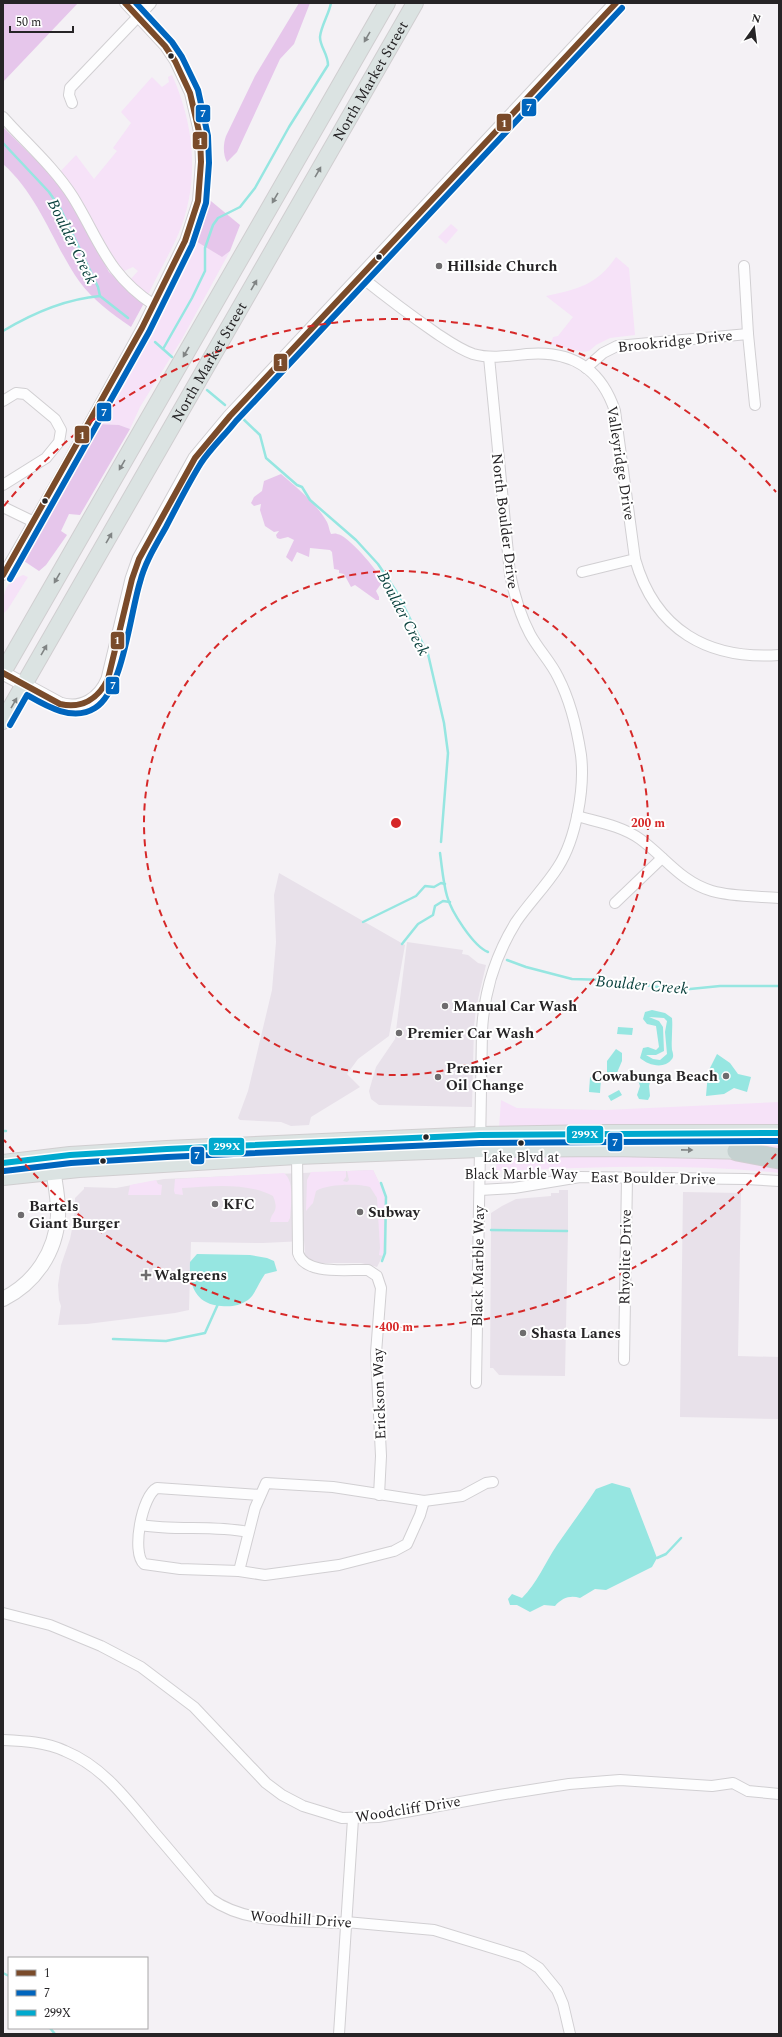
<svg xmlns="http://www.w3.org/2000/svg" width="782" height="2037" viewBox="0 0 782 2037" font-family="Spectral,serif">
<rect width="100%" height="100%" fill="#f4f1f5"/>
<g fill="#e8e1ea">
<path d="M279 873 405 945 389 1036 358 1059 347 1074 360 1087 311 1117 309 1125 291 1126 281 1122 240 1120 238 1118 248 1091 272 990 276 942 274 895Z"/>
<path d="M407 942 463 950 462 954 468 955 478 963 486 965 476 1008 474 1027 472 1107 379 1105 371 1099 369 1091 376 1067 395 1039Z"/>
<path d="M373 1170 386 1197 384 1253 377 1267 361 1263H314L305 1255 304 1241 263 1243 191 1242 189 1310 175 1313 87 1324 58 1325 61 1306 59 1300 58 1285 61 1265 70 1239 74 1219 75 1198 84 1189V1187L116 1188 164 1179Z"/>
<path d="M559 1190H568V1230L491 1229V1213L502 1206 516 1199 551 1196V1193H559Z"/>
<path d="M683 1192 741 1193 738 1356 779 1357V1419L680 1417Z"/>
<path d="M491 1231H568L565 1376 499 1375 493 1368H490Z"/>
</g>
<g fill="#f6e2f8">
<path d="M172 75C195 126 200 183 178 235 169 255 158 274 149 293L146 295 130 280 138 271 133 267 122 272 120 270 59 173 76 155 94 179 117 151 113 148 131 123 121 112 152 77 162 87 169 82 168 77Z"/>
<path d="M451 224 458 230 446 244 438 237Z"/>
<path d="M194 240 222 257 230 251 182 339 140 407 130 429 119 425 97 424 145 339Z"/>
<path d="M616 257 629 268 635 335 610 338 596 345 589 351 583 352 551 344 553 337 558 336 573 317 546 296C578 289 597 285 616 257Z"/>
<path d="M23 575 28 577 8 609 3 614C3 595 3 582 23 575Z"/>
<path d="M501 1100 517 1108 605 1110 779 1102V1173C687 1163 589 1167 496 1171Z"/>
<path d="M373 1170 385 1194 383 1256 379 1255 380 1248 377 1198 370 1187C358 1183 326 1184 316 1191L313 1203 306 1211 307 1180 311 1172 346 1171V1177L343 1181 347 1182 349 1180 347 1171Z"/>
<path d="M284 1173C295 1182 291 1204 290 1218L288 1222H270C271 1211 280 1213 273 1196 247 1182 211 1186 182 1188L183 1195 175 1194 174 1191 175 1179Z"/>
<path d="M156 1180 158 1184 162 1185 161 1195H128L130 1185Z"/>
</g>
<g fill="#e6c6eb">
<path d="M3 3H78L3 82Z"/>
<path d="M299 3H310L294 44 280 59 237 152 227 162C223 155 223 144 226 136L255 76Z"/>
<path d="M3 127 56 180 69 197 109 272 144 303 131 327C112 314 93 300 79 281 52 242 39 196 3 164Z"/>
<path d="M206 197 240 225 230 251 222 257 194 240Z"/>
<path d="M97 424 119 425 130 429 80 515 69 514 61 531 67 535 46 565 39 571 21 559 76 466Z"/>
<path d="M281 474C297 488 316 503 327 522 329 526 329 530 331 534 333 534 335 533 337 534 348 535 377 570 383 581L376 591 379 597V600H376L355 585 351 587 344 574 339 573V570L334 569 332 552 330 550 310 548 309 557 297 552 292 562 286 557 294 540 288 537 280 539 277 538 276 535 279 531 274 532 265 526 260 510 261 504 254 506 251 503 254 497 262 491 264 481Z"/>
</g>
<g fill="#96e6e1" fill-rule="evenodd">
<path d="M652 1010 665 1013 672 1018C673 1029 671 1039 672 1050 673 1053 674 1057 672 1059 664 1070 648 1065 640 1058L643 1048 648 1047 656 1050 659 1047 656 1026 647 1024 643 1019 645 1012ZM649 1017 664 1018 667 1021 665 1032 667 1054 660 1060 653 1059 646 1055H656L664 1051 663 1027 659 1021Z"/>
<path d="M618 1027 633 1028 632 1035 617 1034Z"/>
<path d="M616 1049 622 1053V1061L616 1075 610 1078 607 1075V1061Z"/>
<path d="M717 1054 730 1063 738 1074 751 1077 747 1092 734 1088 724 1094 706 1096 708 1072Z"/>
<path d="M642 1073H649L651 1077 649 1086 650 1096 648 1100 639 1099 637 1095 640 1086 637 1077Z"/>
<path d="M590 1077 601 1078 600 1093 589 1092Z"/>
<path d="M619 1090 622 1095 611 1101 608 1096Z"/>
<path d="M197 1254 250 1255 267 1258 274 1261 277 1271 265 1274C259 1282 255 1295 248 1300 239 1306 231 1307 221 1306 195 1304 189 1285 190 1262Z"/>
<path d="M612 1483 630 1488 657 1558 652 1567 606 1590 595 1589 580 1598C570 1595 562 1598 555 1606L544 1605 530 1612 517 1605H510L508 1599 512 1594 522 1598C537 1583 545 1563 557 1545 570 1526 584 1508 596 1489Z"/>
</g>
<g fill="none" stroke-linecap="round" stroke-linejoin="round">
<g stroke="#96e6e1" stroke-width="2.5">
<path d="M3 143 49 192 60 208 98 287 100 296 128 318"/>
<path d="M3 331C33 313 66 299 100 296"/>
<path d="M155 342 172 357"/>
<path d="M163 349 192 298 205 271V248L213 225 218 218 240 207 255 188 289 127 328 65C328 54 320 47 320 37 321 26 329 14 331 3"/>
<path d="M207 390 225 405"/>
<path d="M240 416 260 435 266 458 297 485 302 487 310 500 356 540 378 564 396 591 428 654 444 723 448 753 441 842"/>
<path d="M440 853C442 867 443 882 447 896 451 911 473 946 488 952"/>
<path d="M363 922 416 896 425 886 434 887 441 883 445 884"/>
<path d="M402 944 418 924 433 915 435 906 443 901 450 902"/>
<path d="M507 960 526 967 572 979 608 980 680 990 720 986H779"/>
<path d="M3 1131H6"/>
<path d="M381 1183 386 1197 385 1253 382 1261"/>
<path d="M491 1230 567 1231"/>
<path d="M113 1339 166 1341 205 1333 218 1304"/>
<path d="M657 1558 666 1554 681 1538"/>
<path d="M3 1973 9 1976"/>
<path d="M50 2028 55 2034"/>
</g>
<defs>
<g id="minor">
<path d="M72 103 69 95 70 88 151 3"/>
<path d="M3 117C26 143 54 167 73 197 100 241 107 274 154 305"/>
<path d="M744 266 748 334 755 405"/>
<path d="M360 276C385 296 410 315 436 333 448 341 459 349 473 354 490 359 509 356 527 354 572 350 601 369 615 411L635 559C655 630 708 660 779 655"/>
<path d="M586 368 603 353 617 346 748 334"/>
<path d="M3 401 16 393 25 394 55 419 61 430 59 442 46 458 3 485"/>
<path d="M3 507 34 522"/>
<path d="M582 572 635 559"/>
<path d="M3 575 62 473 142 328 185 241 198 201 201 162 200 136 190 93 175 61 165 46 125 3"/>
<path d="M577 816C598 822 622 826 640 839 665 857 681 882 712 891 733 897 757 896 779 898"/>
<path d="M615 903 662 858"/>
<path d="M297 1151 298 1253C305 1276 349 1269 368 1270L377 1276 381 1288 376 1353 381 1456 379 1495"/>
<path d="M480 1190 514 1188 580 1177 746 1179 779 1181"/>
<path d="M624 1360 627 1178"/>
<path d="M476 1383 482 1031C484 991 495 956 516 922 529 903 546 886 558 867 576 839 585 788 581 755 577 729 570 700 558 677 551 662 538 649 530 634 520 615 514 594 510 574L489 357"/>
<path d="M260 1495 157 1488C142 1495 131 1553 144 1564L180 1569 239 1571 265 1575 339 1565 394 1551 407 1544 420 1515 424 1501"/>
<path d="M141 1525C176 1531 212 1525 248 1532"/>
<path d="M239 1571 255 1508 266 1483 333 1487 424 1501 462 1496 486 1483 493 1482"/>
<path d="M3 1613 50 1625 101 1646 141 1667 194 1707 266 1783 282 1795 303 1806 342 1818 378 1817 499 1795 569 1784 620 1780 712 1786 733 1783 748 1791 779 1794"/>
<path d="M3 1740C24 1741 46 1742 65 1751 104 1767 128 1801 154 1832 173 1854 192 1877 211 1899 246 1924 294 1920 336 1923L346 1922 434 1930 522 1957 539 1968 557 1990 563 2004 570 2034"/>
<path d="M339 2034 353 1819"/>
</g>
<path id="tertiary" d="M3 673 60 704C81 711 100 699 108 679L132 579 139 559 195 458 230 416 616 3"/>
<path id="secondary" d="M3 1299C35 1283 56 1252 58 1216 59 1198 54 1180 52 1161"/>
<g id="primary">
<path d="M3 672 387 3"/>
<path id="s1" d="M3 721 415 3"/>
<path d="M3 1163 70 1155 167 1149 480 1135 600 1133H779"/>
<path d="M3 1177 79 1169 297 1156 480 1149 612 1148 749 1151"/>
</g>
<path id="motorway" d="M737 1151 779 1159"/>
</defs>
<use href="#minor" stroke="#d1cfd2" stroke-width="12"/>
<use href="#tertiary" stroke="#d1cfd2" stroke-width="15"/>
<use href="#secondary" stroke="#d1cfd2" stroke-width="16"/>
<use href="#primary" stroke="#d0ced0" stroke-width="18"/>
<use href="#motorway" stroke="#d0ced0" stroke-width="21"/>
<use href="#minor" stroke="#fdfdfe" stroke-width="10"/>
<use href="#tertiary" stroke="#fdfdfe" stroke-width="13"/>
<use href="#secondary" stroke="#fdfdfe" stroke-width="14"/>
<use href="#primary" stroke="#dbe3e2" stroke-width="16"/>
<use href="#motorway" stroke="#c5d1d0" stroke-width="19"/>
<defs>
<g id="bus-1">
<path d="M3 575 142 328 185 241 198 201 201 162 200 136 190 93 175 61 165 46 125 3"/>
<path d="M3 673 60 704C82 709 98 699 108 679L132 579 139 559 195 458 230 416 616 3"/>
</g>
<g id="bus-2">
<path d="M10 579 149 332 192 245 206 203 209 163 208 136 198 90 182 57 172 42 136 3"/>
<path d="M10 725 27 695C46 706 73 722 95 708 123 691 130 614 140 582 145 562 156 545 166 527 177 506 188 484 201 463 211 448 225 435 236 421L622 8"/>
<path d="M4 1171 71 1163 167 1157 480 1143 779 1141"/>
</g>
<path id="bus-3" d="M3 1163 70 1155 167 1149 480 1135 779 1133"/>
</defs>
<use href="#bus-1" stroke="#fff" stroke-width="9"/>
<use href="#bus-2" stroke="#fff" stroke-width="9"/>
<use href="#bus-3" stroke="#fff" stroke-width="9"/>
<use href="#bus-1" stroke="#7a4b2a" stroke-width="6"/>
<use href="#bus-2" stroke="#0065bd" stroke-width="6"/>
<use href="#bus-3" stroke="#00a9ce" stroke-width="6"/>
</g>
<defs><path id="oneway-solid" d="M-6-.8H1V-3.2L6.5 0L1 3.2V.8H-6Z"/></defs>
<g fill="#808484">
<use href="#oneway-solid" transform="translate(367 37) rotate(120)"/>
<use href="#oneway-solid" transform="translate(318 172) rotate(-60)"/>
<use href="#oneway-solid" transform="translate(275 198) rotate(120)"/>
<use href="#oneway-solid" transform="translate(254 285) rotate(-60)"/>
<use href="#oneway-solid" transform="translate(186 352) rotate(120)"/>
<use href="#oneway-solid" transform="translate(122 465) rotate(120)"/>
<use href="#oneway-solid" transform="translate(109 538) rotate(-60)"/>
<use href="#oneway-solid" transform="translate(57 578) rotate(120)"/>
<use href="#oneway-solid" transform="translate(44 650) rotate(-60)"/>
<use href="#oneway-solid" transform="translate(14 703) rotate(-60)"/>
<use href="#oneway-solid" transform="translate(687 1150) rotate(1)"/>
</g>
<g fill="none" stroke="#d62828" stroke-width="2" stroke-dasharray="7 5">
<circle cx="396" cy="823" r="252"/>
<path d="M776 1154A504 504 0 0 1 4 1140M4 506A504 504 0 0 1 776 492"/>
</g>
<g fill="#262426" stroke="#fff" stroke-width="1.5">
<circle cx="171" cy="56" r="3.5"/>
<circle cx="379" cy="257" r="3.5"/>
<circle cx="45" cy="501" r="3.5"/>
<circle cx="426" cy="1137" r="3.5"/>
<circle cx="521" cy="1143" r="3.5"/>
<circle cx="103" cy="1161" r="3.5"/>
</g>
<g fill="#6e6c6e" stroke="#fff" stroke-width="1.5">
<circle cx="439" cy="266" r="4"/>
<circle cx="445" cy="1006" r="4"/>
<circle cx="399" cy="1033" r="4"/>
<circle cx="726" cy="1076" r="4"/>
<circle cx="438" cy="1077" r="4"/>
<circle cx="215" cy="1204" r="4"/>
<circle cx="360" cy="1212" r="4"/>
<circle cx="21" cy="1215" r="4"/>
<path d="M144 1269h4v4h4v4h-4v4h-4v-4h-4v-4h4z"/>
<circle cx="523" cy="1333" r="4"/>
</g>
<g text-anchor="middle" stroke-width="4" stroke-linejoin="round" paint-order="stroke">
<g font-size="14" fill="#262426" stroke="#fff">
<text x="521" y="1162">Lake Blvd at<tspan x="521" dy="17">Black Marble Way</tspan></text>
</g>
<g font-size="15" fill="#262426" stroke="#fff">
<text dy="5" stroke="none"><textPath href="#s1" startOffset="738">North Market Street</textPath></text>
<text transform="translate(675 341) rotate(-6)" y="5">Brookridge Drive</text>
<text dy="5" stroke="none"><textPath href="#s1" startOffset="414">North Market Street</textPath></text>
<text transform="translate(621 463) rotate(81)" y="5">Valleyridge Drive</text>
<text transform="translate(505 521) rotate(83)" y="5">North Boulder Drive</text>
<text transform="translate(653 1178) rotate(1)" y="5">East Boulder Drive</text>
<text transform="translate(625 1257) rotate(-89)" y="5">Rhyolite Drive</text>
<text transform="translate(478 1266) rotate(-89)" y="5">Black Marble Way</text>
<text transform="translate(379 1394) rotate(-92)" y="5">Erickson Way</text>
<text transform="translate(408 1809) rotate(-9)" y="5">Woodcliff Drive</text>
<text transform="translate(301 1919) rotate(4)" y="5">Woodhill Drive</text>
</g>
<g font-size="15" font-weight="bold" fill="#262426" stroke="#fff" text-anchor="start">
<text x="447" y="271">Hillside Church</text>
<text x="453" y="1011">Manual Car Wash</text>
<text x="407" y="1038">Premier Car Wash</text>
<text x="446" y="1073">Premier<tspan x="446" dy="17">Oil Change</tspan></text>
<text x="718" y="1081" text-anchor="end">Cowabunga Beach</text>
<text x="223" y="1209">KFC</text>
<text x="29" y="1211">Bartels<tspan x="29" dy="17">Giant Burger</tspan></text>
<text x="368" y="1217">Subway</text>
<text x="154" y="1280">Walgreens</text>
<text x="531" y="1338">Shasta Lanes</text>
</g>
<g font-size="16" font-style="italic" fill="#0b423e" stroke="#fff">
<text transform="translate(73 241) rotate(64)" y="6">Boulder Creek</text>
<text transform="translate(404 613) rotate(62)" y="6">Boulder Creek</text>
<text transform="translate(642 984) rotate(5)" y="6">Boulder Creek</text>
</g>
</g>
<circle cx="396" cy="823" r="6" fill="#d62828" stroke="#fff" stroke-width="2"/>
<g font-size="12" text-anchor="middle" font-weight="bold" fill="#d62828" stroke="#fff" stroke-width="4" stroke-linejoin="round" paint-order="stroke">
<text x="648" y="827">200 m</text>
<text x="396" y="1331">400 m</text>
</g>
<g stroke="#fff" stroke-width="1.5">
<rect x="521" y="98" width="16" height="19" rx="4" fill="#0065bd"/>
<rect x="195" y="104" width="16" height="19" rx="4" fill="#0065bd"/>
<rect x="496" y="113" width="16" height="19" rx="4" fill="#7a4b2a"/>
<rect x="192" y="131" width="16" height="19" rx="4" fill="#7a4b2a"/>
<rect x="273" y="353" width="15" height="19" rx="4" fill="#7a4b2a"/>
<rect x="96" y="402" width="16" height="20" rx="4" fill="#0065bd"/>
<rect x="74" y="425" width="16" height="19" rx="4" fill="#7a4b2a"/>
<rect x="110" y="631" width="15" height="19" rx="4" fill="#7a4b2a"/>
<rect x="105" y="676" width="15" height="19" rx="4" fill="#0065bd"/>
<rect x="566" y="1125" width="38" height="19" rx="4" fill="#00a9ce"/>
<rect x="607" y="1132" width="16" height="20" rx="4" fill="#0065bd"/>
<rect x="208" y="1137" width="37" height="19" rx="4" fill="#00a9ce"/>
<rect x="190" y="1146" width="15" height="19" rx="4" fill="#0065bd"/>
</g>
<g font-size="11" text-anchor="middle" font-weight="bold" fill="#fff">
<text x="529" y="111">7</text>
<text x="203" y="117">7</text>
<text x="504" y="127">1</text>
<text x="200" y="145">1</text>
<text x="280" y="366">1</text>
<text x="104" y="416">7</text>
<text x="82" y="439">1</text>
<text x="117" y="644">1</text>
<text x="113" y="689">7</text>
<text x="585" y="1138">299X</text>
<text x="615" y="1146">7</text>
<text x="227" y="1150">299X</text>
<text x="197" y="1159">7</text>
</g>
<rect width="782" height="2037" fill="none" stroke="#262426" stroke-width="8"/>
<rect x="8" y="1957" width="140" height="72" fill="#ffffff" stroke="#a8a7a8"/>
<rect x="16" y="1970" width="20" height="6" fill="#7a4b2a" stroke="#a8a7a8"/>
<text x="44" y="1977" font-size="12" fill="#262426">1</text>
<rect x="16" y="1990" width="20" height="6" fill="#0065bd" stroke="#a8a7a8"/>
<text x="44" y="1997" font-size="12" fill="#262426">7</text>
<rect x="16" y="2010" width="20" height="6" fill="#00a9ce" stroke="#a8a7a8"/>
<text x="44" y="2017" font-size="12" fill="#262426">299X</text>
<g transform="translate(754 28) rotate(14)" stroke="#ffffff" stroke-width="3" paint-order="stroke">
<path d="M0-3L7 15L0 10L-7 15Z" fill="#262426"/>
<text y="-6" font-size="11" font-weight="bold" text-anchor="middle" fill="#262426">N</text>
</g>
<path d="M10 26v6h63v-6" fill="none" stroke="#262426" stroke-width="2"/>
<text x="16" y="26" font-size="12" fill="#262426" stroke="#ffffff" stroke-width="3" paint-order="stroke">50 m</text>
</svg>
